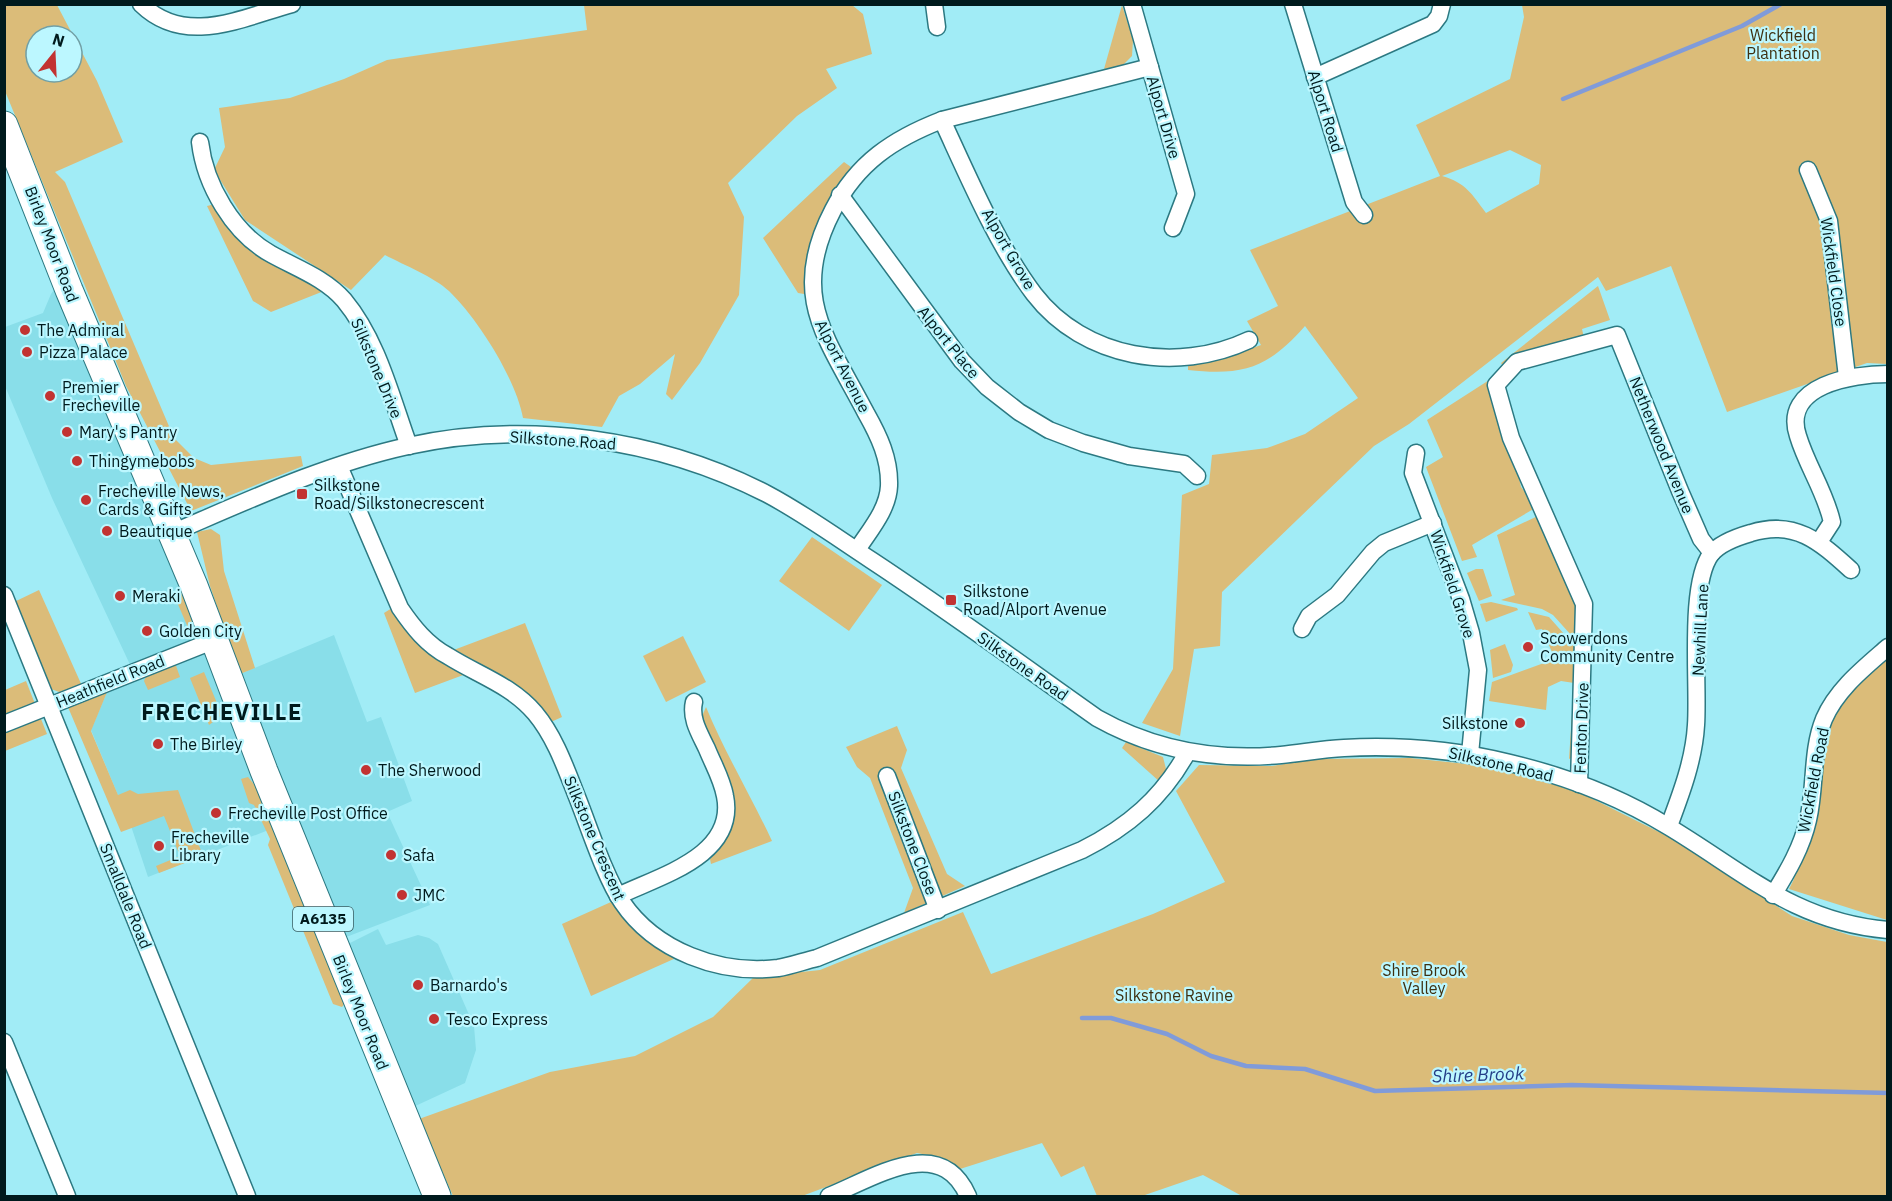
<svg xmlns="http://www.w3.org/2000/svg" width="1892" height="1201" viewBox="0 0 1892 1201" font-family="'IBM Plex Sans',sans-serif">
<rect width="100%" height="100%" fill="#a1ecf6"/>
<g fill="#89dee9">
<path d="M64 276 240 674 334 635 367 722 381 717 412 801 387 812 430 905 320 947 271 829 148 877 132 829 91 730 110 685 133 671 52 498 5 386V327L43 313 51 294Z"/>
<path d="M378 929 386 945 418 935 429 938 438 944 474 1026 476 1050 465 1083 411 1108 344 946Z"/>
</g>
<g fill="#dbbc79" fill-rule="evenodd">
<path d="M5 5H57L97 81 123 142 55 172 65 182 174 438 194 458 211 465 301 456 303 466 191 511 126 386 5 91ZM36 36H72V72H36Z"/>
<path d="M584 5H852L863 14 872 54 826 69 837 88 797 116 728 183 744 217 739 295 700 363 672 400 666 394 675 354 640 384 619 396 602 427 523 418C516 379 478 319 449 291 434 277 404 265 385 255L351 290 245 220 214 170 225 147 219 108 290 98 344 79 387 60 587 30Z"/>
<path d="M1122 5 1133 40 1132 56 1123 65 1104 69Z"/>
<path d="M1522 5H1887V364L1867 363 1727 412 1671 266 1606 291 1598 277 1409 424 1374 446 1222 592 1220 646 1194 649 1180 736 1142 723 1173 669 1182 495 1209 484 1212 455 1267 448 1305 434 1358 398 1305 326C1268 368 1244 376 1188 370V364L1231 356 1261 345 1247 321 1278 306 1250 250 1440 176 1416 125 1510 79 1524 17ZM1510 150 1541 165 1539 184 1486 213C1471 193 1466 183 1442 176Z"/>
<path d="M844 162 851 167C819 211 806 240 804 294L798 293 763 238Z"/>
<path d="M215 204 244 243 262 258 324 291 271 312 253 301 207 206Z"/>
<path d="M1598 286 1610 320 1582 329 1584 338 1503 366 1501 363Z"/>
<path d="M1497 375 1521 487 1537 507 1472 545 1477 557 1462 561 1426 467 1443 457 1427 420Z"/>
<path d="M1540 515 1582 604 1581 646 1553 615 1542 609 1501 600 1515 595 1497 535Z"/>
<path d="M211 529 220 535 224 571 255 668 240 674 210 586 197 532Z"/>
<path d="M812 537 882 585 849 631 779 581Z"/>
<path d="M1476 569H1483L1492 596 1479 601 1467 573Z"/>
<path d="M39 590 87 697 110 685 91 731 118 795 130 790 138 794 178 790 203 856 159 873 156 866 180 856 164 816 121 832 62 693 51 689 14 602Z"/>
<path d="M184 591 192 622 189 630 174 595Z"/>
<path d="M1491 602 1517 608 1518 610 1486 622 1480 604Z"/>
<path d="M392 608C413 641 430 659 466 674L415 693 384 613Z"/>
<path d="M1528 612 1549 617 1581 653 1573 757 1569 759 1574 683 1561 681 1548 687 1546 710 1489 701 1492 682 1555 659 1542 629 1536 630Z"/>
<path d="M525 623 562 717 551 722C517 683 497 672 451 651Z"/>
<path d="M683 636 706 682 666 702 643 656Z"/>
<path d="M1505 644 1513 665 1511 672 1493 678 1490 650Z"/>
<path d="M1887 658V920L1789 889 1794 879 1828 724 1856 685Z"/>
<path d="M175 663 180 677 148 690 144 681 147 674Z"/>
<path d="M204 672 222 715 209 725 190 678Z"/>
<path d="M26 681 47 734 5 751V690Z"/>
<path d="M706 707C725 753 751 796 772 841L711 864 710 859 719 850 726 833 700 721Z"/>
<path d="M897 726 907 750 901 768 947 874 965 886 904 913 913 888 870 778 857 767 846 747Z"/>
<path d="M1126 742 1163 757 1167 773 1160 782 1122 748Z"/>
<path d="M1410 758 1476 765 1527 776 1583 794 1675 840 1792 916 1849 935 1887 942V1196H1242L1203 1175 1142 1196H1097L1084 1166 1061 1177 1042 1143 960 1169 938 1157 917 1153 802 1196H453L419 1119 550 1072 635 1056 713 1017 754 977 820 970 963 912 991 974 1153 914 1225 882 1176 791 1199 765 1272 766 1315 759Z"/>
<path d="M248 777 267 800 346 1002 342 1007 333 1004 268 845 270 839 254 805 249 803 241 779Z"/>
<path d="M611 902C630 928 647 944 676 958L591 996 562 924Z"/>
</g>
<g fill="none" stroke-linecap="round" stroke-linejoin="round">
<g stroke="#809bd9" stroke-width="4.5">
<path d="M1563 99 1742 26 1781 4"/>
<path d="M1082 1018H1111L1167 1034 1211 1056 1246 1066 1305 1069 1375 1091 1572 1085 1888 1093"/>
</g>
<defs>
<g id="minor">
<path d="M141 4C185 47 241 18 292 4"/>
<path d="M934 4 937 27"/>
<path d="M1132 4 1186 194 1173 228"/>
<path d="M1293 4 1354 202 1364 215"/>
<path d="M1315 77 1433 24 1439 16 1442 4"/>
<path d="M942 120C968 176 997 245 1034 294 1084 359 1177 374 1249 340"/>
<path d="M200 142C205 185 233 233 271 254 296 268 325 278 344 300 378 341 391 397 409 446"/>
<path d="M1808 170 1829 221 1847 377"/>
<path d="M840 195 962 361 987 387 1019 412 1049 430 1083 443 1129 456 1184 464 1197 476"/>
<path d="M1416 453 1413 473 1461 599 1471 633 1478 670 1470 754"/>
<path d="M339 466 400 608C413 627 427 645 448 656 478 675 511 685 535 713 556 738 567 772 579 802 590 830 606 879 622 902 655 951 720 975 778 968 791 966 804 961 817 958L1082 850C1128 827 1162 798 1187 753"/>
<path d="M172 533C249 500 326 464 408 446 527 420 658 438 767 494 803 513 836 537 871 560 947 610 1022 665 1097 718 1154 750 1216 761 1281 755 1302 753 1322 749 1344 748 1399 745 1456 750 1510 763 1565 776 1620 797 1669 827 1744 872 1795 922 1888 930"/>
<path d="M1819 542 1832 522C1825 491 1807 466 1798 436 1781 385 1853 374 1888 374"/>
<path d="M857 550C869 531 888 510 889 486 890 459 879 436 866 413 827 338 788 296 833 210 857 163 893 139 942 120L1150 67"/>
<path d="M4 595 247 1196"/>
<path d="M1302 629 1309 616 1337 595 1373 552 1384 543 1433 523"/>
<path d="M4 724 215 640"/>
<path d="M887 776 938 910"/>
<path d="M1579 784 1584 604 1511 438 1496 385 1517 362 1617 335 1680 491 1701 539 1712 553"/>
<path d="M1669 826C1681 794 1694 760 1696 725 1699 685 1688 585 1711 554 1720 543 1737 537 1751 533 1795 519 1820 542 1851 570"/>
<path d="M1773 895C1788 871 1802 847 1808 820 1816 786 1811 751 1824 719 1837 689 1864 668 1888 647"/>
<path d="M618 896C659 876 737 856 725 796 722 779 713 764 707 749 700 734 690 719 694 702"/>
<path d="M4 1042 67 1196"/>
<path d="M829 1196C874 1178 940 1133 968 1196"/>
</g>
<path id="primary" d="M4 125 69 290 194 586 264 771 437 1196"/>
</defs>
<use href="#minor" stroke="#2c7982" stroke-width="19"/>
<use href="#primary" stroke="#2c7982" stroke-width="29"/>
<use href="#minor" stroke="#fff" stroke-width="16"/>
<use href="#primary" stroke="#fff" stroke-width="27"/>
</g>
<g fill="#c23332" stroke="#bcf7ff" stroke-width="2">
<circle cx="25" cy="330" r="6"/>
<circle cx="27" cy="352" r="6"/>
<circle cx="50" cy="396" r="6"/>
<circle cx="67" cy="432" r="6"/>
<circle cx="77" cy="461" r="6"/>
<rect x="296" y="488" width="12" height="12" rx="3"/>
<circle cx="86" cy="500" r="6"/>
<circle cx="107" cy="531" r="6"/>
<circle cx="120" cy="596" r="6"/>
<rect x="945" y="594" width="12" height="12" rx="3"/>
<circle cx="147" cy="631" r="6"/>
<circle cx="1528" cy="647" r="6"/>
<circle cx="1520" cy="723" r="6"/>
<circle cx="158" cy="744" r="6"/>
<circle cx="366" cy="770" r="6"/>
<circle cx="216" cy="813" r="6"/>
<circle cx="159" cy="846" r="6"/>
<circle cx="391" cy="855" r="6"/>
<circle cx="402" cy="895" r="6"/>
<circle cx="418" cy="985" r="6"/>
<circle cx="434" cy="1019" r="6"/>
</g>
<g text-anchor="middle" stroke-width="4.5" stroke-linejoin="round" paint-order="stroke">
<rect fill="#bcf7ff" stroke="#385c61" stroke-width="1.5" x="293" y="907" width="60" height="24" rx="4.5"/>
<g font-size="15" font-weight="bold" fill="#001a1d">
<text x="323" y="924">A6135</text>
</g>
<g font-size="16" fill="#3e3011" stroke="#bcf7ff">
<text x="1783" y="41">Wickfield<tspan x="1783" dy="18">Plantation</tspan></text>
<text x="1424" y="976">Shire Brook<tspan x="1424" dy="18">Valley</tspan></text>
<text x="1174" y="1001">Silkstone Ravine</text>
</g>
<g font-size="16" fill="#001a1d" stroke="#bcf7ff">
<text transform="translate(1326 111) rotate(73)" y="6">Alport Road</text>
<text transform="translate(1164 117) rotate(74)" y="6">Alport Drive</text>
<text transform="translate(52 244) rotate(69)" y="6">Birley Moor Road</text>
<text transform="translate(1009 249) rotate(60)" y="6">Alport Grove</text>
<text transform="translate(1834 272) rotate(82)" y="6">Wickfield Close</text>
<text transform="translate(949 342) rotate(51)" y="6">Alport Place</text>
<text transform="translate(843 366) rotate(63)" y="6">Alport Avenue</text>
<text transform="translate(377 368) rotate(67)" y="6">Silkstone Drive</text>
<text transform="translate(563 440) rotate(4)" y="6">Silkstone Road</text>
<text transform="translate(1662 445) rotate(68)" y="6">Netherwood Avenue</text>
<text transform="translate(1453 584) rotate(72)" y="6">Wickfield Grove</text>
<text transform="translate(1700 630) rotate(-87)" y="6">Newhill Lane</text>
<text transform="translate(1023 666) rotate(35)" y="6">Silkstone Road</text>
<text transform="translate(110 681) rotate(-22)" y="6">Heathfield Road</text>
<text transform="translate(1581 728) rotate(-88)" y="6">Fenton Drive</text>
<text transform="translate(1501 764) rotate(13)" y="6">Silkstone Road</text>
<text transform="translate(1813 780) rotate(-79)" y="6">Wickfield Road</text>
<text transform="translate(595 838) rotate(67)" y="6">Silkstone Crescent</text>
<text transform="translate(913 843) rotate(69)" y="6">Silkstone Close</text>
<text transform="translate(126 896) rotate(68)" y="6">Smalldale Road</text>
<text transform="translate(361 1012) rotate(68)" y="6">Birley Moor Road</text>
</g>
<g font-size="16" fill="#001a1d" stroke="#bcf7ff" text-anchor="start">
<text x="37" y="336">The Admiral</text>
<text x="39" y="358">Pizza Palace</text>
<text x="62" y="393">Premier<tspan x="62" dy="18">Frecheville</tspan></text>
<text x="79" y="438">Mary's Pantry</text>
<text x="89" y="467">Thingymebobs</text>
<text x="314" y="491">Silkstone<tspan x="314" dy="18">Road/Silkstonecrescent</tspan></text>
<text x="98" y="497">Frecheville News,<tspan x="98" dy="18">Cards &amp; Gifts</tspan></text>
<text x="119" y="537">Beautique</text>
<text x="963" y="597">Silkstone<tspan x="963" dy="18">Road/Alport Avenue</tspan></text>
<text x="132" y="602">Meraki</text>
<text x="159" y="637">Golden City</text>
<text x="1540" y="644">Scowerdons<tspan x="1540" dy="18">Community Centre</tspan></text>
<text x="1508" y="729" text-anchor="end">Silkstone</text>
<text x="170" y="750">The Birley</text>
<text x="378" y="776">The Sherwood</text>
<text x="228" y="819">Frecheville Post Office</text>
<text x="171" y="843">Frecheville<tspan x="171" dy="18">Library</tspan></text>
<text x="403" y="861">Safa</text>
<text x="414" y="901">JMC</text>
<text x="430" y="991">Barnardo's</text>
<text x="446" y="1025">Tesco Express</text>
</g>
<g font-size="18" font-style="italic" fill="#243e87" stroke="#bcf7ff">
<text transform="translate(1478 1075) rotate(-2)" y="6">Shire Brook</text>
</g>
<g font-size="22" font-weight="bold" letter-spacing="1.5" fill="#001a1d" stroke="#bcf7ff">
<text x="222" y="720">FRECHEVILLE</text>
</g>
</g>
<rect width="1892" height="1201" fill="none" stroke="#001a1d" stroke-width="12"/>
<g transform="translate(54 54) rotate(18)"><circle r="28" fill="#bcf7ff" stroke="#719fa5" stroke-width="1.5"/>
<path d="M0-4.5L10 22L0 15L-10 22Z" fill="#c23332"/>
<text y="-9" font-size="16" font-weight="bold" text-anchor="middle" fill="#001a1d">N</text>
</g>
</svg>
